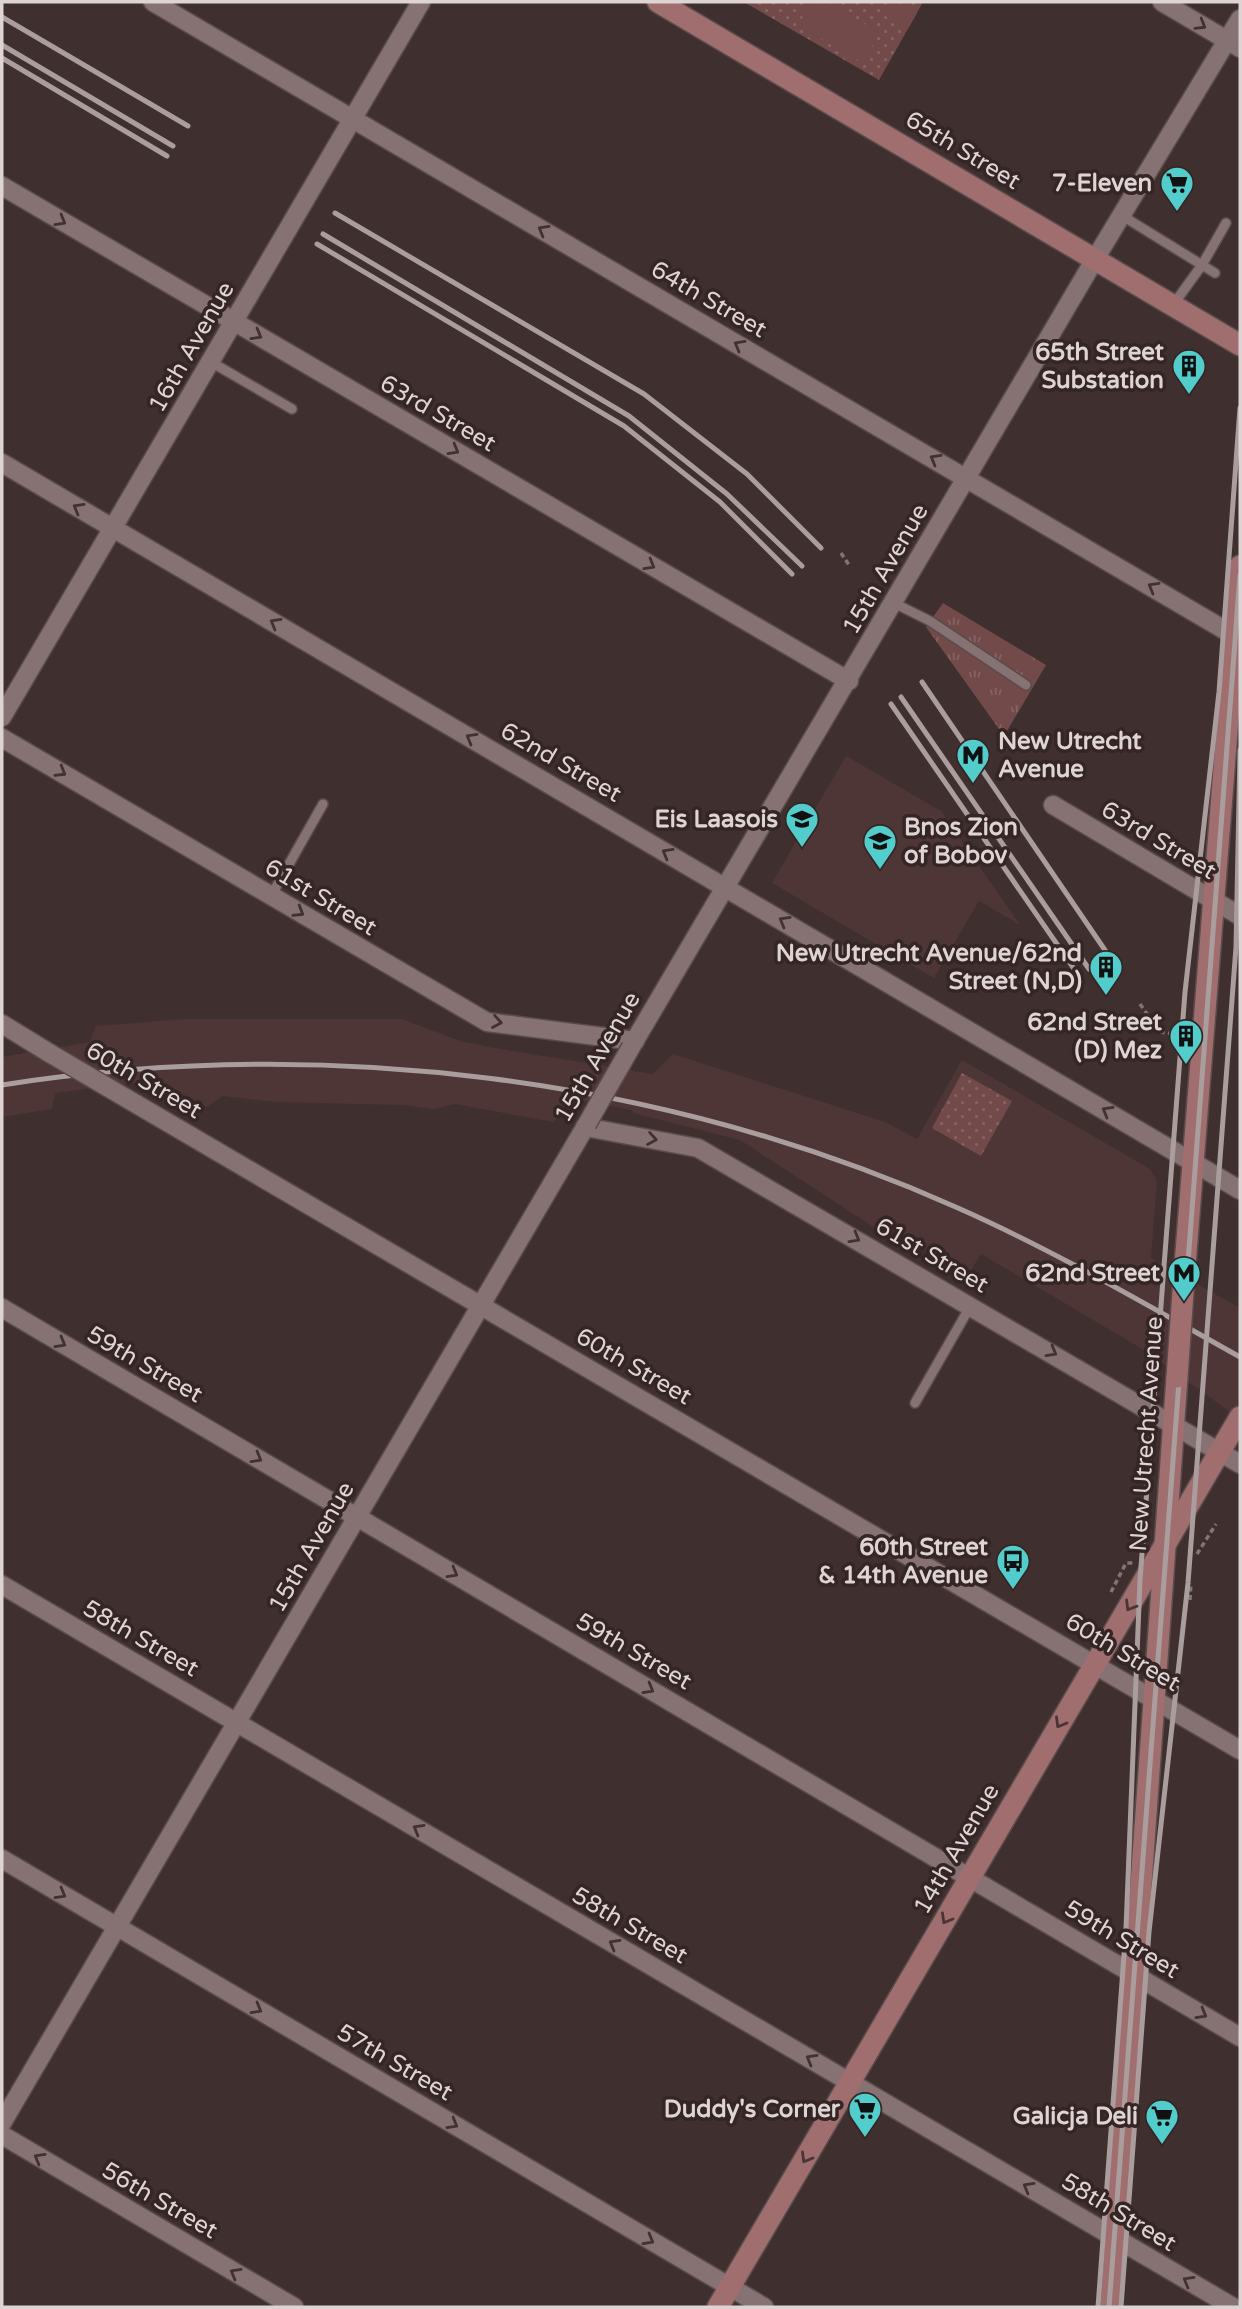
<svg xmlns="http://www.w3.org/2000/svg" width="1242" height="2309" viewBox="0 0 1242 2309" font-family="'Varela Round',sans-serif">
<defs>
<pattern id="grass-tufts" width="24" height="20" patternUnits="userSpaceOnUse" patternTransform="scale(1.75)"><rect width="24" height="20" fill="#724a4a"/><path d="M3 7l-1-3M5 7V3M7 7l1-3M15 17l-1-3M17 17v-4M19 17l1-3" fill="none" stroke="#866363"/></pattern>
<pattern id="park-dots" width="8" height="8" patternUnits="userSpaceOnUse" patternTransform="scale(1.75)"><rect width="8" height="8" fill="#724a4a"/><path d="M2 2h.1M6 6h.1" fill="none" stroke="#866363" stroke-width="1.8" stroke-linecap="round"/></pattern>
</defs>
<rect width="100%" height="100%" fill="#402f2f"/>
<g fill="#4e3636">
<path d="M846 756 941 811 1020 925 979 901 934 978 772 883Z"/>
<path d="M187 1019H402L460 1041 495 1048 653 1074 673 1054 885 1122 917 1139 962 1060 1150 1169 1157 1181 1151 1258 1240 1308V1419L1144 1350 981 1254 969 1273 891 1231 881 1232 740 1140 633 1113 632 1110 571 1098 554 1122 455 1104 434 1109 402 1105 277 1102 223 1096 207 1107 157 1080 55 1093 52 1109 2 1117V1057L90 1042 96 1026Z"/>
</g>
<path fill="url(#grass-tufts)" d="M943 603 1046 665 1004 736 926 627Z"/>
<g fill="url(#park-dots)">
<path d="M744 2H923L879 80Z"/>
<path d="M962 1073 1012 1101 981 1156 932 1128Z"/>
</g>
<g fill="#724a4a">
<path d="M812 2H827L880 33 862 63 798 25Z"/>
<path d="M888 2H896L917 13 908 29 882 14Z"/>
</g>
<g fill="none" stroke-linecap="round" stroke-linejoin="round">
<defs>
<g id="lane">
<path d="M1121 215 1215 273"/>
<path d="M1173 305 1202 265 1226 223"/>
<path d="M211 362 292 409"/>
<path d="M894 603 930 621 1026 685"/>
<path d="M271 896 323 804"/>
<path d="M915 1403 971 1305"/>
</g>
<g id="street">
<path d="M153 2 1240 639"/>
<path d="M1162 2 1240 48"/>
<path d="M2 186 849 681"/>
<path d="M2 463 1240 1190"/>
<path d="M2 717 421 2"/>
<path d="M2 738 487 1022 635 1041"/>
<path d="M1053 805 1240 916"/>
<path d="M2 1024 51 1054"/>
<path d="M631 1047 1095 259 1240 19"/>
<path d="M102 1084 1240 1750"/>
<path d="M585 1127 698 1148 1240 1464"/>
<path d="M2 1308 1240 2037"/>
<path d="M2 1585 1233 2307"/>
<path d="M2 1859 764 2307"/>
<path d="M2 2123 587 1124"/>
<path d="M2 2135 294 2307"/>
</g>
<g id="secondary">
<path d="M658 2 1240 345"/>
<path d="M1184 1278 1240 566"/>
<path d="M718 2307 1240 1417"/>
<path d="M1111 2307 1177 1377"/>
</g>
</defs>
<use href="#lane" stroke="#5a4c4c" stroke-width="12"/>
<use href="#street" stroke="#5a4c4c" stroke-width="21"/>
<use href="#secondary" stroke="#5a4c4c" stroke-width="24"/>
<g stroke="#847575" stroke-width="3.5" stroke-dasharray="5 3.5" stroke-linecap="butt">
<path d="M841 553 849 565"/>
<path d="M1140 1004 1160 1032 1174 1034"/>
<path d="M1197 1554 1216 1524"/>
<path d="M1111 1592 1126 1563H1133"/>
<path d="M1190 1600 1191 1583"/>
</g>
<use href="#lane" stroke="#867272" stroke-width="9"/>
<use href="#street" stroke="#867272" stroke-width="18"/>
<use href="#secondary" stroke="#a16e70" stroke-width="21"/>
<g stroke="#aa9d9d" stroke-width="5">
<path d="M2 17 188 126"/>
<path d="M2 45 173 146"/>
<path d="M2 58 167 156"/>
<path d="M335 213 644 394 747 474 821 548"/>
<path d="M323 234 629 416 727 494 802 566"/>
<path d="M317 244 624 426 720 502 792 574"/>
<path d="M922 682 1109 956"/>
<path d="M901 697 1089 969"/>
<path d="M891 704 1079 976"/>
<path d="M2 1085C322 1035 662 1076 958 1208 1055 1251 1147 1305 1240 1357"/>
<path d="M1098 2307 1126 1928 1140 1580 1185 992 1219 692 1240 408"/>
<path d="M1109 2307 1240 575"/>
<path d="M1121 2307 1149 1932 1188 1583 1236 947 1240 750"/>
</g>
<defs>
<g id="street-bridge">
<path d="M51 1054 102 1084"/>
<path d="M587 1124 631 1047"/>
</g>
<path id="secondary-bridge" d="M1177 1377 1184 1278"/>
</defs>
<use href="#street-bridge" stroke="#5a4c4c" stroke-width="21" stroke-linecap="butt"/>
<use href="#secondary-bridge" stroke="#5a4c4c" stroke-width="24" stroke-linecap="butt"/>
<use href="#street-bridge" stroke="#867272" stroke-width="18"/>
<use href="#secondary-bridge" stroke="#a16e70" stroke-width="21"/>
</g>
<defs><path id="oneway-chevron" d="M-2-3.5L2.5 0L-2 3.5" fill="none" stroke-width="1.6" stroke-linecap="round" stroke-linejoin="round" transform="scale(1.75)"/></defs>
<g stroke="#413131">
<use href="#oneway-chevron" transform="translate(1201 25) rotate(31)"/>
<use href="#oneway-chevron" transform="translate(61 221) rotate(30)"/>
<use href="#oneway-chevron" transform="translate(543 230) rotate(-150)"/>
<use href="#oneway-chevron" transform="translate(257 335) rotate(30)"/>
<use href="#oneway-chevron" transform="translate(739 345) rotate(-150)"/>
<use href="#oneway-chevron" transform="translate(454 450) rotate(30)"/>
<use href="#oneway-chevron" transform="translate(935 459) rotate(-150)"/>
<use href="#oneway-chevron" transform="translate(78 508) rotate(-150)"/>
<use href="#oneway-chevron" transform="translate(650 565) rotate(30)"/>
<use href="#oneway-chevron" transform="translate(1153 587) rotate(-150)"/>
<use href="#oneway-chevron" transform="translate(275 623) rotate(-150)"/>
<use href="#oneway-chevron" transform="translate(471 738) rotate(-150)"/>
<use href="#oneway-chevron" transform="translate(61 772) rotate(31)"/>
<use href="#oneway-chevron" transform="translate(667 853) rotate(-150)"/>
<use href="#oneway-chevron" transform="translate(299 912) rotate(31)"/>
<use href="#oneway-chevron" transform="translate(784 921) rotate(-150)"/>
<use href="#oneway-chevron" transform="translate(497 1022) rotate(10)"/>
<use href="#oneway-chevron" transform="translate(1107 1111) rotate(-150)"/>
<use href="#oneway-chevron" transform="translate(652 1139) rotate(10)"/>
<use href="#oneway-chevron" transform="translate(855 1238) rotate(30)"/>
<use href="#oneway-chevron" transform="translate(61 1343) rotate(30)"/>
<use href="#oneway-chevron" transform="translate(1052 1352) rotate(30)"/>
<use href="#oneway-chevron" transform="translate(257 1458) rotate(30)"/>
<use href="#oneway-chevron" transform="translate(453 1573) rotate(30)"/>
<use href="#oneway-chevron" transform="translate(649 1689) rotate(30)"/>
<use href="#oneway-chevron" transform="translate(418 1829) rotate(-150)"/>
<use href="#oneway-chevron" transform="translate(61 1894) rotate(30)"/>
<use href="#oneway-chevron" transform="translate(614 1944) rotate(-150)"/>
<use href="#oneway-chevron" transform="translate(257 2009) rotate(30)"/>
<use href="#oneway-chevron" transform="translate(1202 2014) rotate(30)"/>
<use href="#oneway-chevron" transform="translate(811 2059) rotate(-150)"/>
<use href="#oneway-chevron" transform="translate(453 2124) rotate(30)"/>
<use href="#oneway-chevron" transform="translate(39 2158) rotate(-150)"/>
<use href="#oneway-chevron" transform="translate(1028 2187) rotate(-150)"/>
<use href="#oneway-chevron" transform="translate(649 2240) rotate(30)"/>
<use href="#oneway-chevron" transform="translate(235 2273) rotate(-150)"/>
<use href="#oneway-chevron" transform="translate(1188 2281) rotate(-150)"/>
</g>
<g stroke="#4b3434">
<use href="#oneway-chevron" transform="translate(1130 1606) rotate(121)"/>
<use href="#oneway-chevron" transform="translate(1060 1723) rotate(120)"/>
<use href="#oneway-chevron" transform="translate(946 1919) rotate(120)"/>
<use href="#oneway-chevron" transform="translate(806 2158) rotate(120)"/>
</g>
<defs>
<symbol id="supermarket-pin" viewBox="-11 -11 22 30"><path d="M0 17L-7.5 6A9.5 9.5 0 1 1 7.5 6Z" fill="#52cdcb" stroke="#352525"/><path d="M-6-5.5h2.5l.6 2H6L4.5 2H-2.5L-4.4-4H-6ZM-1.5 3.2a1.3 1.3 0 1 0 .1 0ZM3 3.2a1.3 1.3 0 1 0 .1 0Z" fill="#111"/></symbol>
<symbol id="building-pin" viewBox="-11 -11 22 30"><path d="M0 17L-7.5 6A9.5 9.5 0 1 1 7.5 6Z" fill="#52cdcb" stroke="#352525"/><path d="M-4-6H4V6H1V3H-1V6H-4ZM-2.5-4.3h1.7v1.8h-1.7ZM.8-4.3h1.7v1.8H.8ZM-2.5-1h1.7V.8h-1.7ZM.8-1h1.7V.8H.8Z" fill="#111"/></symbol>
<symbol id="metro-pin" viewBox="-11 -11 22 30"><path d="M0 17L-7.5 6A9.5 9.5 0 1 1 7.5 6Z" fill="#52cdcb" stroke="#352525"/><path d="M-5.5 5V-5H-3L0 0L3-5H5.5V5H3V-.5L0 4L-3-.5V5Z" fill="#111"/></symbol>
<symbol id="school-pin" viewBox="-11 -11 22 30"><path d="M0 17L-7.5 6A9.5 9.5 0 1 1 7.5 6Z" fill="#52cdcb" stroke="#352525"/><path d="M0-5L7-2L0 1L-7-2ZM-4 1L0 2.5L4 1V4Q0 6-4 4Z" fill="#111"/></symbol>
<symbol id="bus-pin" viewBox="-11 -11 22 30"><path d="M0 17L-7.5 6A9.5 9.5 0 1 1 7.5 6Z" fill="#52cdcb" stroke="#352525"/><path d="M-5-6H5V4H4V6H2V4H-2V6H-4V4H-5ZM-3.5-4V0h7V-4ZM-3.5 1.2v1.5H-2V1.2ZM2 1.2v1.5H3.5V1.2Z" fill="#111"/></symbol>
</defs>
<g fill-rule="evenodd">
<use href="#supermarket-pin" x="1158" y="164" width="38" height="52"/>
<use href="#building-pin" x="1170" y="347" width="38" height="52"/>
<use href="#metro-pin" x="954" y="736" width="38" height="52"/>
<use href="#school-pin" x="783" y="800" width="38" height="52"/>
<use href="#school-pin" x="861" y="822" width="38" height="52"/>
<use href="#building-pin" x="1087" y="948" width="38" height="52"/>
<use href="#building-pin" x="1167" y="1017" width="38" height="52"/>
<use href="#metro-pin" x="1165" y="1254" width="38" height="52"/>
<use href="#bus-pin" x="994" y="1542" width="38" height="52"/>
<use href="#supermarket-pin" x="846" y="2090" width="38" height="52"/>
<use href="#supermarket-pin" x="1143" y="2097" width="38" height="52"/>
</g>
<g text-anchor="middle" stroke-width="7" stroke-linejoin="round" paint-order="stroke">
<g font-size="24" fill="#dfd4d4" stroke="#352525">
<text transform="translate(963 150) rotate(31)" y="8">65th Street</text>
<text transform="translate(709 299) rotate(30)" y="8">64th Street</text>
<text transform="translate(191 347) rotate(-60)" y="8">16th Avenue</text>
<text transform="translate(438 413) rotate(30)" y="8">63rd Street</text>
<text transform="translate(885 569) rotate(-60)" y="8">15th Avenue</text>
<text transform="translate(561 762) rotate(30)" y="8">62nd Street</text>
<text transform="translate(1159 840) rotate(31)" y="8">63rd Street</text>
<text transform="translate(321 897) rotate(31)" y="8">61st Street</text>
<text transform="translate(597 1057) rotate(-60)" y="8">15th Avenue</text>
<text transform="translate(144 1080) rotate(30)" y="8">60th Street</text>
<text transform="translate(932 1255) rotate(30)" y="8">61st Street</text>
<text transform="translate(145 1364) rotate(30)" y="8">59th Street</text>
<text transform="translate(634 1366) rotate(30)" y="8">60th Street</text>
<text transform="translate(1146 1434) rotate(-86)" y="8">New Utrecht Avenue</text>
<text transform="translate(311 1547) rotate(-60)" y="8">15th Avenue</text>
<text transform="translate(141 1638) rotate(30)" y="8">58th Street</text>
<text transform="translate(634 1651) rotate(30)" y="8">59th Street</text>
<text transform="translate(1123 1652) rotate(31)" y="8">60th Street</text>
<text transform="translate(956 1849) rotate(-60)" y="8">14th Avenue</text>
<text transform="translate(630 1925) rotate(30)" y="8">58th Street</text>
<text transform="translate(1122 1939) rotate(31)" y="8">59th Street</text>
<text transform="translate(395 2062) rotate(30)" y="8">57th Street</text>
<text transform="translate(160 2200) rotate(30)" y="8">56th Street</text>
<text transform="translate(1119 2212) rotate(31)" y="8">58th Street</text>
</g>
<g font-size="24" font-weight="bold" fill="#dfd4d4" stroke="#352525" text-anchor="end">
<text x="1152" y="191">7-Eleven</text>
<text x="1164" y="360">65th Street<tspan x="1164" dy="28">Substation</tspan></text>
<text x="998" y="749" text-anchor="start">New Utrecht<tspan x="998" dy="28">Avenue</tspan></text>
<text x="778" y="827">Eis Laasois</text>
<text x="904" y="835" text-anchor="start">Bnos Zion<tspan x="904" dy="28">of Bobov</tspan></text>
<text x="1082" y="961">New Utrecht Avenue/62nd<tspan x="1082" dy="28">Street (N,D)</tspan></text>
<text x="1162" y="1030">62nd Street<tspan x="1162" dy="28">(D) Mez</tspan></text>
<text x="1160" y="1281">62nd Street</text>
<text x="988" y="1555">60th Street<tspan x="988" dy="28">&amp; 14th Avenue</tspan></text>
<text x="840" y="2117">Duddy's Corner</text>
<text x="1138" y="2124">Galicja Deli</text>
</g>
</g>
<rect width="1242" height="2309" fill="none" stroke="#dfd4d4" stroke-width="7"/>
</svg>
